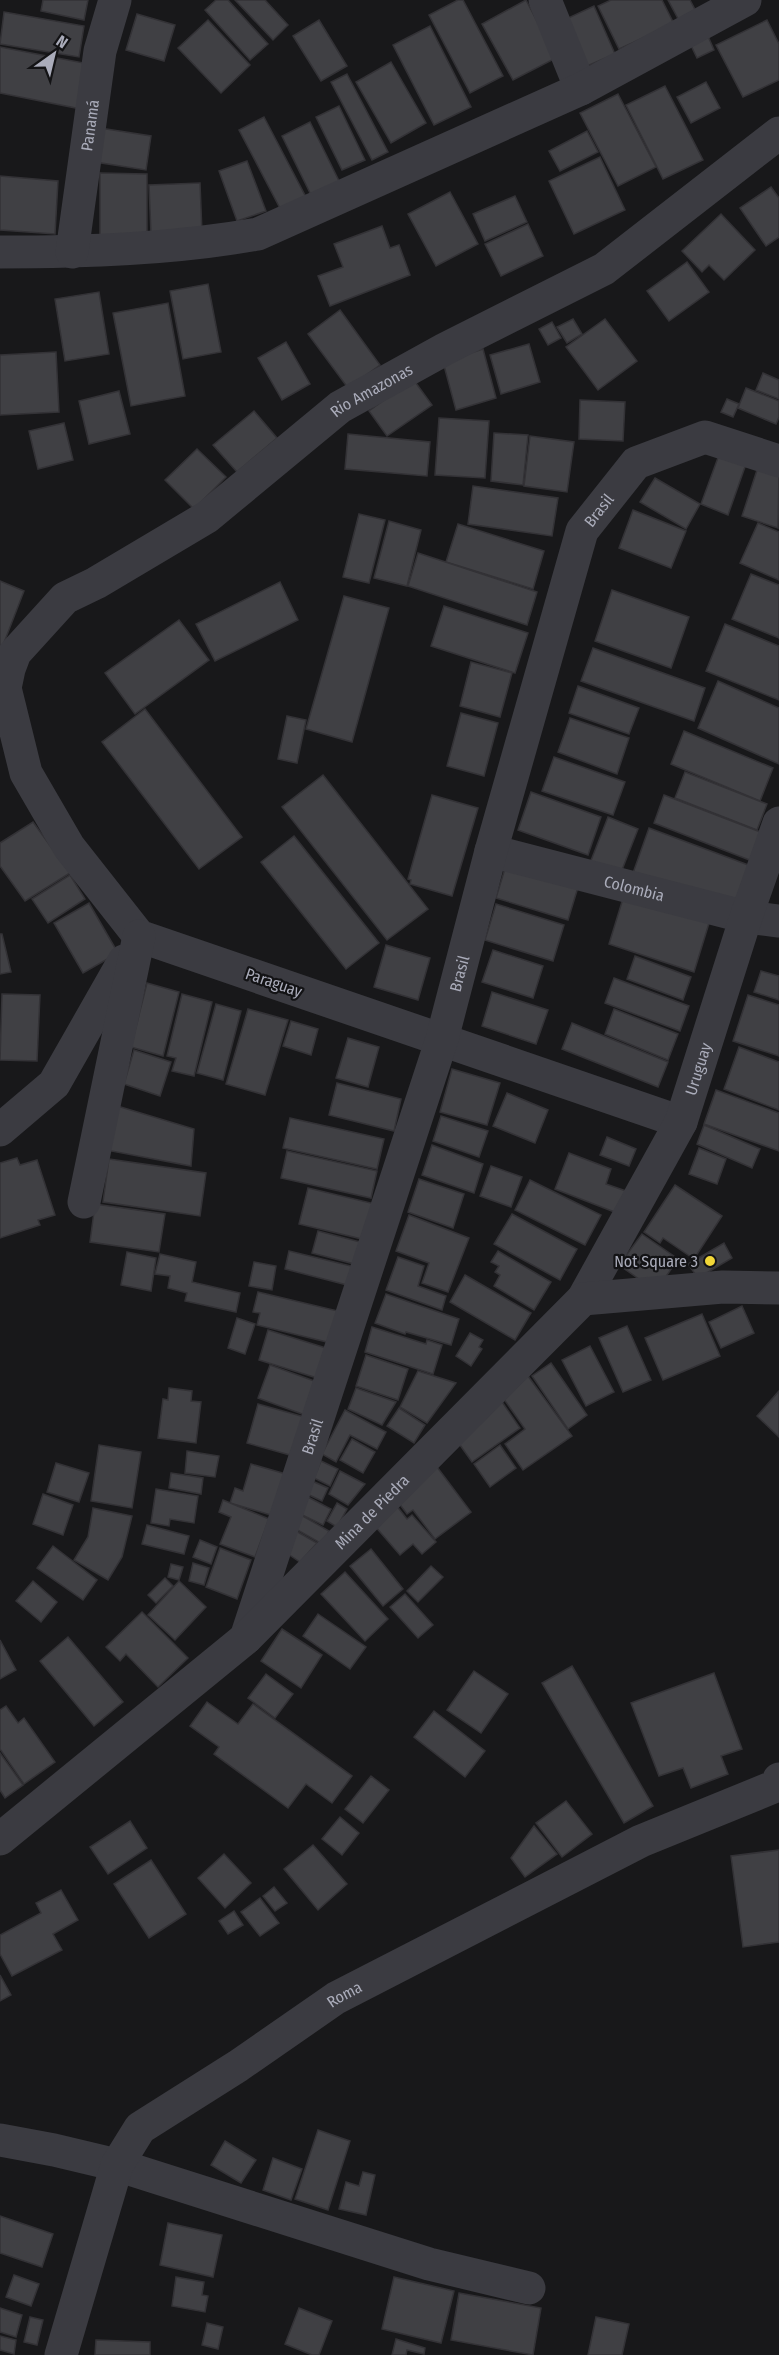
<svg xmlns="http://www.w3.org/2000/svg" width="779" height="2355" viewBox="0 0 779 2355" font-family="'Fira Sans Condensed',sans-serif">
<rect width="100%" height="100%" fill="#18181a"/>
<g fill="#404044" stroke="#333236" stroke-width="1.5">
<path d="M43 0H88L84 20 41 11Z"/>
<path d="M216 0H228L268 44 250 60 205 10Z"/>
<path d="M235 0H265L288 25 273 40Z"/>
<path d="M458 0H463L503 76 470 93 429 15Z"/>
<path d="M526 0 556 58 513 80 482 24Z"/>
<path d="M611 0H662L674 24 619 49 598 6Z"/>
<path d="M668 0H690L700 19 683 28Z"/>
<path d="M594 6 615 54 587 66 566 19Z"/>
<path d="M4 12 84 26 79 57 0 44Z"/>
<path d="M137 14 175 25 164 61 126 50Z"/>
<path d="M208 20 250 65 221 93 178 48Z"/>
<path d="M319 20 347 66 321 81 293 36Z"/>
<path d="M767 20 779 44V80L743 97 716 45Z"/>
<path d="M430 26 471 107 434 125 393 45Z"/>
<path d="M704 27 714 50 697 58 686 35Z"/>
<path d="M0 47 89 64 81 109 0 93Z"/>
<path d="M391 62 426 123 391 143 356 82Z"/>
<path d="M347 74 388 152 372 160 331 82Z"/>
<path d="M706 82 720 108 691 123 677 97Z"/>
<path d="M665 86 703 160 663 179 626 105Z"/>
<path d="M618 94 656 167 618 186 580 113Z"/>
<path d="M339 106 365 160 342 170 316 117Z"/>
<path d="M264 117 308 201 283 214 239 130Z"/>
<path d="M310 122 341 185 313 199 282 136Z"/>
<path d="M100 128 151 136 146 170 95 162Z"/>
<path d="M587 131 598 152 560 171 549 151Z"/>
<path d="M600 157 625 210 574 234 549 181Z"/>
<path d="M247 161 266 211 237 221 219 171Z"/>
<path d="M100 173 147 174V237L100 236Z"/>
<path d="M0 176 58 181 55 234 0 230Z"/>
<path d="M200 183 202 233 151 234 149 185Z"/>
<path d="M771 187 779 198V237L766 246 740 208Z"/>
<path d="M450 192 478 244 436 266 408 214Z"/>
<path d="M515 196 527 222 485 241 473 214Z"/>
<path d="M721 214 755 250 724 280 709 265 702 272 682 251Z"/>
<path d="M528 224 543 256 501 276 485 244Z"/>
<path d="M382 226 390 248 399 245 410 275 330 306 318 276 343 267 334 244Z"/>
<path d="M687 262 709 292 669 321 647 291Z"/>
<path d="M208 284 221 352 183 359 170 291Z"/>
<path d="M99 292 109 354 65 361 55 299Z"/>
<path d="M168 303 185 396 131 406 113 313Z"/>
<path d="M340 310 380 365 348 388 308 334Z"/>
<path d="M573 319 582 334 567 343 557 327Z"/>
<path d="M605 319 637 361 598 390 566 347Z"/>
<path d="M552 322 561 338 548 345 539 329Z"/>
<path d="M286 342 310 384 282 400 258 358Z"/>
<path d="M529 344 540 382 501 394 490 355Z"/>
<path d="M483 349 496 398 456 410 443 362Z"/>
<path d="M56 352 59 412 0 415V355Z"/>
<path d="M763 373 779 380V399L756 390Z"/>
<path d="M413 379 432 405 387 436 369 411Z"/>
<path d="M746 388 779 401V417L776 424 738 408Z"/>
<path d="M119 391 130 434 89 444 79 401Z"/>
<path d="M727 399 739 404 733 417 721 412Z"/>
<path d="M580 400 625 402 623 441 579 439Z"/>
<path d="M254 411 277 438 237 472 213 445Z"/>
<path d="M439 418 489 421 485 478 435 475Z"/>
<path d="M64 423 73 460 38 469 29 431Z"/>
<path d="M494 433 528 435 523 485 491 481Z"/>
<path d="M348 434 430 442 427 476 345 469Z"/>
<path d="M530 436 574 442 567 492 524 486Z"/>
<path d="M197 449 226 477 194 509 165 480Z"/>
<path d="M719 455 746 464 728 515 701 504Z"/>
<path d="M758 467 779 474 778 528 742 516Z"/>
<path d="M655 478 700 504 686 529 640 502Z"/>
<path d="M473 486 558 498 552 536 468 524Z"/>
<path d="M633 510 686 531 671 568 619 548Z"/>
<path d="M359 514 385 520 369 583 343 577Z"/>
<path d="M389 521 421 530 407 586 374 578Z"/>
<path d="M758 523 779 532V580L740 563Z"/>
<path d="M458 524 544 551 533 589 446 562Z"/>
<path d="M418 553 537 592 527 625 408 586Z"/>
<path d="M751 574 779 585V638L732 619Z"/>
<path d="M0 581 24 591 0 653Z"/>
<path d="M280 582 298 620 215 661 196 624Z"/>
<path d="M612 590 689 617 671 668 595 641Z"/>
<path d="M344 596 389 608 352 742 306 729Z"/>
<path d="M444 606 528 633 515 673 431 646Z"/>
<path d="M179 620 209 660 135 714 105 673Z"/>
<path d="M725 624 779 646V700L706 671Z"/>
<path d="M593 648 705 688 694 721 581 681Z"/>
<path d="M471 662 512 673 500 717 460 706Z"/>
<path d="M718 681 779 708V764L698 728Z"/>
<path d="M578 686 639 708 629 734 569 713Z"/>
<path d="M145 709 242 837 199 869 102 742Z"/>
<path d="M461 713 498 723 484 776 447 766Z"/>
<path d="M287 716 306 720 297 763 278 759Z"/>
<path d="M570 718 629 738 617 774 558 752Z"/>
<path d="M684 731 773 768 760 801 671 764Z"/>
<path d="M554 757 625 782 613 815 542 791Z"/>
<path d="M685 772 767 804 757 830 675 798Z"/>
<path d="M323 775 428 909 387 940 282 807Z"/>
<path d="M531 792 601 817 588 855 518 830Z"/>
<path d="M432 795 478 808 452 896 410 884 411 880 408 879Z"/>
<path d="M664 795 763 833 752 861 654 823Z"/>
<path d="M608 817 638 829 620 875 590 863Z"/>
<path d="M33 822 70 873 25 901 0 866V843Z"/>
<path d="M649 828 751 866 735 911 633 873Z"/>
<path d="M294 836 379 943 346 969 261 862Z"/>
<path d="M507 862 579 884 568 920 496 898Z"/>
<path d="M70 875 85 899 48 923 32 899Z"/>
<path d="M625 892 710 920 694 972 609 944Z"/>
<path d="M89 903 118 953 83 973 54 923Z"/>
<path d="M496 904 564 925 553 961 485 940Z"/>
<path d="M0 934H2L11 972 0 974Z"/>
<path d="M386 945 430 958 418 1000 374 987Z"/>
<path d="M493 950 543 966 533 998 482 982Z"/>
<path d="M635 956 691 977 683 1000 627 979Z"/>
<path d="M761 971 779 976V1000L754 992Z"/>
<path d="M614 978 689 1006 680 1031 605 1003Z"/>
<path d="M147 983 179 992 163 1056 131 1047Z"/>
<path d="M492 992 548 1010 536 1044 482 1026Z"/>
<path d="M2 994 40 995 37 1061 0 1060Z"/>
<path d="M182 994 212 1002 194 1076 172 1071 176 1058 167 1056Z"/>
<path d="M748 995 779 1005V1056L733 1041Z"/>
<path d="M216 1004 241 1011 223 1080 197 1073Z"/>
<path d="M248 1009 288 1020 265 1095 226 1084Z"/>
<path d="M614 1009 678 1034 668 1060 605 1034Z"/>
<path d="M291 1021 318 1029 311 1055 283 1046Z"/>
<path d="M572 1023 668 1062 658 1087 562 1049Z"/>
<path d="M348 1038 379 1047 368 1087 336 1078Z"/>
<path d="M739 1047 779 1062V1110L724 1089Z"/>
<path d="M134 1050 171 1062 160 1096 124 1084Z"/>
<path d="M452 1069 500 1083 487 1125 440 1112Z"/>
<path d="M337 1083 401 1099 394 1131 329 1115Z"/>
<path d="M716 1090 779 1113V1151L704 1124Z"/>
<path d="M507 1093 548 1110 535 1143 493 1126Z"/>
<path d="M114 1105 194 1129 191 1166 106 1150Z"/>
<path d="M441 1116 488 1131 479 1157 433 1141Z"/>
<path d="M290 1118 384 1139 377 1169 283 1148Z"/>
<path d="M704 1125 760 1149 752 1168 697 1144Z"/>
<path d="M607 1137 636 1149 629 1166 600 1155Z"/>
<path d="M432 1145 483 1164 474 1193 422 1175Z"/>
<path d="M699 1148 726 1159 717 1184 689 1174Z"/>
<path d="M287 1151 377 1171 371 1198 281 1178Z"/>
<path d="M569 1153 611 1169 606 1184 626 1191 617 1213 555 1189Z"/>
<path d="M17 1158 20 1165 37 1160 55 1215 38 1220 40 1225 0 1238V1163Z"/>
<path d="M109 1159 206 1173 200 1216 103 1202Z"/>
<path d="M491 1166 522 1177 511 1207 480 1196Z"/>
<path d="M419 1179 464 1194 453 1228 408 1212Z"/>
<path d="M530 1180 601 1215 585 1245 515 1210Z"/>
<path d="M675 1185 722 1216 694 1259 663 1238 660 1243 644 1232Z"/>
<path d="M308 1188 375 1204 366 1240 299 1224Z"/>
<path d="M95 1204 165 1214 159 1252 90 1242Z"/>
<path d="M512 1214 577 1249 560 1280 494 1244Z"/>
<path d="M409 1215 469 1238 448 1292 422 1283 429 1263 396 1251Z"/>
<path d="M318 1231 364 1243 358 1265 312 1253Z"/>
<path d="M642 1234 678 1259 656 1291 619 1265Z"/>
<path d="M724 1243 732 1258 698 1278 688 1264Z"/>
<path d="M289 1251 355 1267 351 1286 285 1269Z"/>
<path d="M498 1251 551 1282 534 1310 494 1286 500 1275 495 1272 499 1266 491 1262Z"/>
<path d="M127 1252 156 1258 151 1291 121 1285Z"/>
<path d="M160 1254 196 1262 192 1282 240 1293 236 1312 185 1301 187 1293 168 1288 170 1276 155 1274Z"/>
<path d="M398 1257 424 1266 418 1286 446 1296 442 1310 386 1290Z"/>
<path d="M254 1262 276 1266 272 1290 249 1286Z"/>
<path d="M465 1275 531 1313 515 1340 450 1302Z"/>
<path d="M258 1292 342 1312 335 1344 257 1325 260 1313 253 1312Z"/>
<path d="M386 1294 459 1319 451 1345 406 1332 405 1334 375 1323Z"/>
<path d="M742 1306 754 1333 721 1348 709 1322Z"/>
<path d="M702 1314 720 1356 663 1380 645 1338Z"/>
<path d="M237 1318 255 1324 245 1354 228 1348Z"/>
<path d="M627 1326 651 1380 623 1392 599 1338Z"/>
<path d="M372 1327 426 1344 427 1340 442 1345 433 1374 365 1352Z"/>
<path d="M268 1330 326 1348 317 1378 259 1360Z"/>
<path d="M470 1333 483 1340 479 1347 482 1349 471 1366 456 1356Z"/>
<path d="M590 1346 614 1392 586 1406 562 1360Z"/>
<path d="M366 1355 408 1369 398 1400 356 1386Z"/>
<path d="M551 1363 587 1415 568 1429 532 1376Z"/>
<path d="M270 1365 317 1382 305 1415 258 1398Z"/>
<path d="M418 1371 456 1383 427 1423 400 1407Z"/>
<path d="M528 1376 572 1436 523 1470 505 1444 525 1429 501 1395Z"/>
<path d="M169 1388 192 1391 191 1401 201 1402 196 1443 158 1438 163 1399 168 1400Z"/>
<path d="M356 1388 396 1402 382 1425 348 1409Z"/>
<path d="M779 1391V1437L757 1416Z"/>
<path d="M498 1396 520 1428 472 1462 455 1438Z"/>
<path d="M258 1404 308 1418 297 1457 247 1443Z"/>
<path d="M399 1408 425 1425 414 1443 387 1426Z"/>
<path d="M345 1410 386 1432 377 1449 350 1435 336 1462 322 1454Z"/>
<path d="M352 1439 375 1452 363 1473 340 1460Z"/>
<path d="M99 1445 141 1452 132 1508 91 1501Z"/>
<path d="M500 1445 516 1468 490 1487 474 1464Z"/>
<path d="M187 1451 219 1456 215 1477 185 1473Z"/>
<path d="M321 1461 338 1469 330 1486 314 1478Z"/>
<path d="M56 1463 89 1473 79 1502 47 1492Z"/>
<path d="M251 1464 293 1476 281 1518 230 1503 235 1488 243 1491Z"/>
<path d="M437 1467 471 1512 435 1539 413 1510 407 1514 395 1498Z"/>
<path d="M340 1471 365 1484 348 1505 329 1494Z"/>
<path d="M171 1473 203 1478 201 1494 169 1488Z"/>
<path d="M312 1481 328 1488 322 1501 307 1494Z"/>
<path d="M156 1489 198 1496 194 1523 170 1519 169 1526 151 1523Z"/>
<path d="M43 1494 73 1505 63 1535 33 1524Z"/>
<path d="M306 1496 331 1509 323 1525 298 1513Z"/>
<path d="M223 1500 269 1519 255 1557 220 1544 231 1517 219 1512Z"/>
<path d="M337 1503 347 1509 337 1527 327 1521Z"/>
<path d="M396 1505 407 1519 412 1515 436 1542 422 1554 413 1544 400 1555 374 1525Z"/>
<path d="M93 1508 132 1516 122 1557 108 1580 74 1560 88 1537Z"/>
<path d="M301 1515 329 1531 322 1544 294 1528Z"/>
<path d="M147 1525 189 1536 184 1554 142 1544Z"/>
<path d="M296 1531 317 1543 300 1562 288 1554Z"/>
<path d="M200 1540 217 1547 211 1564 193 1557Z"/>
<path d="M53 1546 97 1580 83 1600 37 1568Z"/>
<path d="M220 1548 251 1560 237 1599 206 1587Z"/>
<path d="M371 1549 403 1589 383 1606 350 1566Z"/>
<path d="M193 1563 209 1568 204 1585 189 1581Z"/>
<path d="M171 1564 183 1567 179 1580 168 1577Z"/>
<path d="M431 1566 443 1577 418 1602 407 1591Z"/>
<path d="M345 1572 388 1619 365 1641 321 1594Z"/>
<path d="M165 1578 173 1586 156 1603 148 1595Z"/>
<path d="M33 1581 57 1602 41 1622 16 1601Z"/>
<path d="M179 1581 206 1607 175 1640 148 1615Z"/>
<path d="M405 1594 433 1625 418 1638 390 1607Z"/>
<path d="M142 1612 188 1658 158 1687 126 1654 120 1661 106 1647Z"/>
<path d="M318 1614 366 1647 350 1669 303 1636Z"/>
<path d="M282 1629 322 1655 301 1688 261 1661Z"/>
<path d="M68 1637 123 1702 94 1726 40 1661Z"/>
<path d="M0 1640 16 1670 0 1679Z"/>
<path d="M572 1666 653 1806 624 1823 542 1683Z"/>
<path d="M474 1671 508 1694 481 1733 447 1710Z"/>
<path d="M714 1673 742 1749 721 1756 728 1774 691 1788 683 1768 659 1776 631 1703Z"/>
<path d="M266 1674 293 1694 275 1718 248 1698Z"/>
<path d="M207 1702 238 1724 253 1704 352 1776 332 1803 306 1784 288 1808 214 1754 219 1747 190 1726Z"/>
<path d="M6 1706 18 1723 24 1718 55 1762 24 1784 0 1749V1710Z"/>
<path d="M434 1711 485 1751 465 1777 414 1737Z"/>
<path d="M0 1753 23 1785 5 1798 0 1790Z"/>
<path d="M371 1776 389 1790 363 1823 345 1809Z"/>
<path d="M566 1801 592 1834 562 1857 536 1823Z"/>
<path d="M340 1817 359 1833 342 1855 322 1839Z"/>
<path d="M130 1821 147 1848 108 1874 90 1847Z"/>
<path d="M534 1826 557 1854 525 1877 511 1858Z"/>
<path d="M313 1845 347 1884 318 1910 284 1869Z"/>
<path d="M779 1850V1942L743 1947 731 1856Z"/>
<path d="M224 1854 251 1883 225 1908 198 1878Z"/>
<path d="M151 1860 186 1914 149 1938 114 1884Z"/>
<path d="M274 1887 287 1903 275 1911 263 1896Z"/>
<path d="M61 1890 78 1920 53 1934 62 1950 12 1976 0 1954V1935L41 1913 36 1903Z"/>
<path d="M260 1898 279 1923 260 1936 241 1912Z"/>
<path d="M234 1911 243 1925 228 1934 219 1921Z"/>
<path d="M0 1975 11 1995 0 2001Z"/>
<path d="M318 2130 350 2141 328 2210 295 2199Z"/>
<path d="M225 2141 256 2160 241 2183 211 2165Z"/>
<path d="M273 2158 302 2169 291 2200 263 2190Z"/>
<path d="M363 2172 375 2175 366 2215 339 2209 346 2182 359 2186Z"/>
<path d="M0 2216 53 2234 42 2267 0 2253Z"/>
<path d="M168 2223 222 2235 213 2277 160 2265Z"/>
<path d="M14 2275 39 2284 31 2306 6 2297Z"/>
<path d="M176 2277 204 2282 202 2295 208 2296 205 2312 172 2306Z"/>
<path d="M394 2277 454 2291 441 2343 382 2329Z"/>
<path d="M459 2293 541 2308 533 2355 451 2340Z"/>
<path d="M0 2308 22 2315 16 2337 0 2332Z"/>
<path d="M299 2308 332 2321 319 2355H312L285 2344Z"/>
<path d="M30 2317 43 2320 37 2345 24 2342Z"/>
<path d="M596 2317 629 2324 622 2355H588Z"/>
<path d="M207 2323 223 2327 218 2349 202 2345Z"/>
<path d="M0 2336 16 2340 14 2354 0 2350Z"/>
<path d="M396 2339 425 2348 424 2354 407 2350 406 2355H392Z"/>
<path d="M96 2340 150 2342V2355H95Z"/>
</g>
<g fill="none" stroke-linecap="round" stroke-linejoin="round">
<g stroke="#3b3b41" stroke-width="33">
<path d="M545 0 581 89"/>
<path d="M0 252C86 252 173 249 258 234L581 89 745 0"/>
<path id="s1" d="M72 252 100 51 115 0"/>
<path id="s2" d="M491 851 746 917 779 921"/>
<path id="s3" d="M681 1122 139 936 69 847 26 773 5 688 9 669 15 653 65 598 96 583 207 517 340 407 445 349 604 269 779 133"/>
<path d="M0 1130 54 1084 124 961"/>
<path d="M84 1202 139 936"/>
<path id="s4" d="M583 1299 681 1122 746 917 779 823"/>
<path id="s5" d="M246 1638 442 1039 491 851 582 531 636 463 705 437 779 461"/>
<path id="s6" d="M0 1839 246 1638 583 1299 723 1287 779 1288"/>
<path d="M0 2140 54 2150 117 2165 429 2264 529 2288"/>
<path id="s7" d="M61 2355 117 2165 140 2128 238 2066 336 1998 641 1841 776 1786 779 1779"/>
</g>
</g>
<circle fill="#f2d738" stroke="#131315" stroke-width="2" cx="710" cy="1261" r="6"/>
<g text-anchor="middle" stroke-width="4.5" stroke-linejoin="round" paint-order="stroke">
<g font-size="16" fill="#aaacba" stroke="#131315">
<text dy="6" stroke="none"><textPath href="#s1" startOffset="128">Panamá</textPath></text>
<text dy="6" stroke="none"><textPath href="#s3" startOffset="1342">Rio Amazonas</textPath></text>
<text dy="6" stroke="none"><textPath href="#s5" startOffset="1184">Brasil</textPath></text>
<text dy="6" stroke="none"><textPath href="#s2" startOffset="148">Colombia</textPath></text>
<text dy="6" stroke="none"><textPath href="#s5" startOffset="698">Brasil</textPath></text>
<text transform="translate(274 982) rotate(19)" y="6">Paraguay</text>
<text dy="6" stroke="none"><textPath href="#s4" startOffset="258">Uruguay</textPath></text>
<text dy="6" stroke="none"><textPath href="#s5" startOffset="212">Brasil</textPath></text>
<text dy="6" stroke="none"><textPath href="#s6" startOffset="496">Mina de Piedra</textPath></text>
<text dy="6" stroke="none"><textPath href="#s7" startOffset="486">Roma</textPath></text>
</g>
<g font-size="16" fill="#aaacba" stroke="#131315" text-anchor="end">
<text x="698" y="1267">Not Square 3</text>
</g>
</g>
<g transform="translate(54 54) rotate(34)" stroke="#131315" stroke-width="4.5" paint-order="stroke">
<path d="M0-4.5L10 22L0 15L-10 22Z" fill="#aaacba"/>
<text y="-9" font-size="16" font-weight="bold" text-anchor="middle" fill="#aaacba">N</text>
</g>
</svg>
